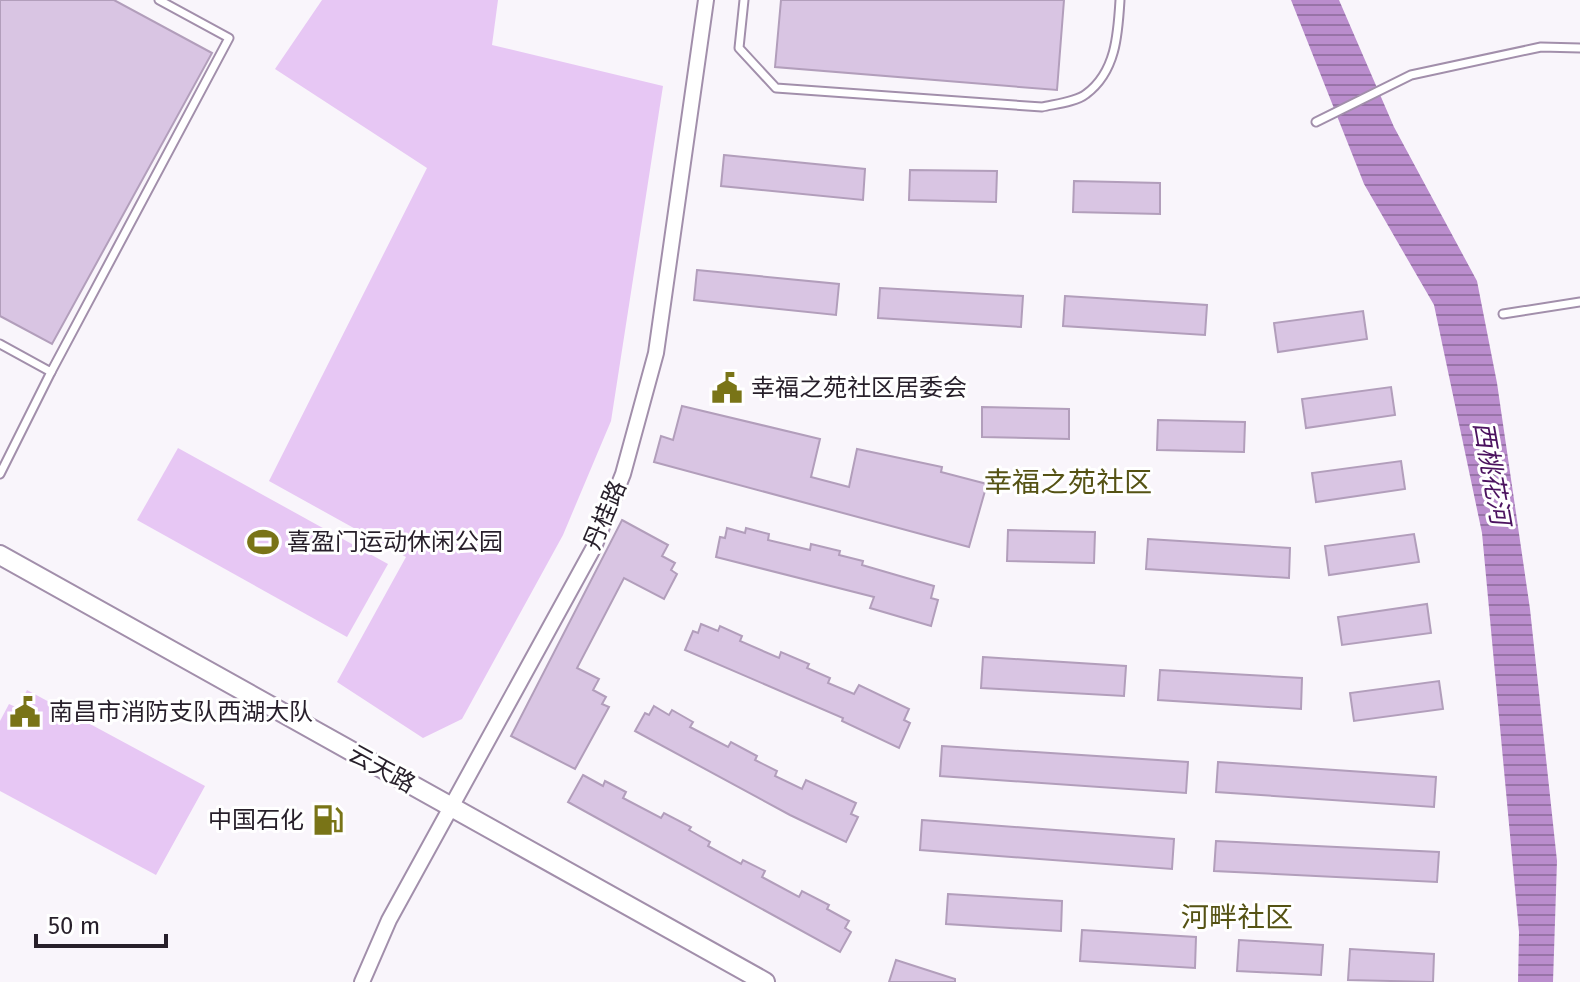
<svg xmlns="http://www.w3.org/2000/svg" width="1580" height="982" viewBox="0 0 1580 982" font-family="'Fira Sans','Noto Sans SC',sans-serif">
<defs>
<pattern id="water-rules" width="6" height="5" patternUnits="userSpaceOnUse" patternTransform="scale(2)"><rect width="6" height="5" fill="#ba8dcd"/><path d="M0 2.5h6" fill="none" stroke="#9773a7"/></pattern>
</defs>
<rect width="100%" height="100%" fill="#f9f5fb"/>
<g fill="#e7c7f4">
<path d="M322 0H498L492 45 663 86 611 421 563 535 462 719 423 738 337 682 406 557 269 481 427 168 275 69Z"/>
<path d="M178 448 388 564 347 637 137 520Z"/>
<path d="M27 690 205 786 156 875 0 791V721L9 704 18 708Z"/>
</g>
<path fill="url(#water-rules)" d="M1291 0H1339L1394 127 1477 281 1497 383 1530 609 1557 861 1553 982H1518L1519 932 1482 533 1434 305 1364 184Z"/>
<g fill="#d9c5e3" stroke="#b29ebb" stroke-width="2">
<path d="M0 0H114L212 53 52 344 0 316Z"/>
<path d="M781 0H1064L1057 90 775 67Z"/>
<path d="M724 155 865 169 863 200 721 186Z"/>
<path d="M910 170 997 171 996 202 909 200Z"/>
<path d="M1074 181 1160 183V214L1073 212Z"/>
<path d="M697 270 839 284 836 315 694 300Z"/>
<path d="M880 288 1023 296 1021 327 878 318Z"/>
<path d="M1065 296 1207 305 1205 335 1063 326Z"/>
<path d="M1363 311 1367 339 1278 352 1274 323Z"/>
<path d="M1391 387 1395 415 1306 428 1302 399Z"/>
<path d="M682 406 820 439 811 477 849 487 857 449 942 467 941 472 987 484 969 547 654 462 661 436 673 440Z"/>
<path d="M982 407 1069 409V439L982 437Z"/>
<path d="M1158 420 1245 422 1244 452 1157 450Z"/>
<path d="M1401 461 1405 489 1316 502 1312 473Z"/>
<path d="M622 520 668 545 662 556 675 563 671 570 677 574 664 599 624 578 577 668 599 679 593 690 606 697 602 704 609 707 575 769 511 736Z"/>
<path d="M727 528 745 533 746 528 769 534 768 540 810 550 811 544 840 551 839 555 863 561 862 565 934 586 931 598 938 600 931 626 870 608 874 597 716 557 720 537 725 538Z"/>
<path d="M1008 530 1095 532 1094 563 1007 561Z"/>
<path d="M1414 534 1419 562 1329 575 1325 546Z"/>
<path d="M1148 539 1290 548 1289 578 1146 569Z"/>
<path d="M1427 604 1431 633 1342 645 1338 617Z"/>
<path d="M701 624 718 631 720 626 742 636 740 641 779 658 781 652 809 664 807 668 830 678 828 683 854 694 859 685 909 709 904 720 910 723 899 748 842 721 843 718 685 650 693 631 698 633Z"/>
<path d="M983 657 1126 666 1124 696 981 688Z"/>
<path d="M1160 670 1302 678 1301 709 1158 700Z"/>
<path d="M1439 681 1443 709 1354 721 1350 693Z"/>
<path d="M654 706 669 715 672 710 693 722 690 727 728 747 731 742 757 756 755 760 777 771 775 776 802 789 806 780 856 803 851 814 858 817 846 842 790 815 635 731 645 713 649 715Z"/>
<path d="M942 746 1188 762 1186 793 940 776Z"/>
<path d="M1218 762 1436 777 1434 807 1216 792Z"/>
<path d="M583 775 603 786 605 781 626 792 623 798 661 818 664 813 691 827 689 830 710 842 708 846 741 864 743 860 765 871 762 877 799 897 802 891 829 905 827 909 849 921 845 928 851 932 840 952 568 802Z"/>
<path d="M922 820 1174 839 1172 869 920 850Z"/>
<path d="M1216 841 1439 852 1437 882 1214 871Z"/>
<path d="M948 894 1062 901 1061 931 946 924Z"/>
<path d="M1082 930 1196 937 1195 968 1080 961Z"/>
<path d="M1239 940 1323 945 1321 975 1237 971Z"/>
<path d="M1350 949 1434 954 1433 982 1348 980Z"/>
<path d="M896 960 955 979V982H889Z"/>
</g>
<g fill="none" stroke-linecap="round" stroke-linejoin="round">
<defs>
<g id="service">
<path d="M744 0 739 48 776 88 1042 107C1055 104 1076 102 1086 94 1116 72 1118 34 1120 0"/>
<path d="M1316 122 1411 75 1541 47 1580 48"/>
<path d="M1503 314 1580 302"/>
<path d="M0 344 51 372 229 38 159 0"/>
<path d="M0 474 51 372"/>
</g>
<path id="minor" d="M362 982 389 920 594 547 623 474 656 353 706 0"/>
<path id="tertiary" d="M0 555 765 982"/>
</defs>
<use href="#service" stroke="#a28fab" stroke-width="11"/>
<use href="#minor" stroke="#a28fab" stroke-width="18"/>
<use href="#tertiary" stroke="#a28fab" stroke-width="22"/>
<use href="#service" stroke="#fff" stroke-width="7"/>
<use href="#minor" stroke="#fff" stroke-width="14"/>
<use href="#tertiary" stroke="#fff" stroke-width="18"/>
</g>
<defs>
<symbol id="civic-bare" viewBox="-9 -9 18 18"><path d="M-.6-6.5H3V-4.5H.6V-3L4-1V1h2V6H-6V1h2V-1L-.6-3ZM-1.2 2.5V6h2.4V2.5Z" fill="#797417" stroke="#fff" stroke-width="2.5" paint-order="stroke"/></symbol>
<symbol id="stadium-bare" viewBox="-9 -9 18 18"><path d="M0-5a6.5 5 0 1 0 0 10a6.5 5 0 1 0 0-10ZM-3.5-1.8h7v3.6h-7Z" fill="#797417" stroke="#fff" stroke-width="2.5" paint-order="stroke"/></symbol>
<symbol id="fuel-bare" viewBox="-9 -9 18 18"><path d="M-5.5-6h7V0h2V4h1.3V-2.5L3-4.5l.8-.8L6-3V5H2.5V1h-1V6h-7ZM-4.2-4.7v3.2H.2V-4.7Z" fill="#797417" stroke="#fff" stroke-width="2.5" paint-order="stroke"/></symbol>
</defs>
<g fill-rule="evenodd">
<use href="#civic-bare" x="705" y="366" width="44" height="44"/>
<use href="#stadium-bare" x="241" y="520" width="44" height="44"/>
<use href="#civic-bare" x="3" y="690" width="44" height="44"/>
<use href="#fuel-bare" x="306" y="798" width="44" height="44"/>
</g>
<g text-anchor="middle" stroke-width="6" stroke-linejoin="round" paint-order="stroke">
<g font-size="24" fill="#271f2a" stroke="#fff" text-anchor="start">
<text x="751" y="396">幸福之苑社区居委会</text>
<text x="287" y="550">喜盈门运动休闲公园</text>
<text x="49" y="720">南昌市消防支队西湖大队</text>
<text x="304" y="828" text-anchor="end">中国石化</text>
</g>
<g font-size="24" fill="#271f2a" stroke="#fff">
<text transform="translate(605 515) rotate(-67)" y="8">丹桂路</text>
<text transform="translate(382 769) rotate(29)" y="8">云天路</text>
</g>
<g font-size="26" font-style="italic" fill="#4b125f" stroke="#fff">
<text transform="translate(1492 473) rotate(80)" y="9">西桃花河</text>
</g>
<g font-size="28" fill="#555214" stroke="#fff">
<text x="1068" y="492">幸福之苑社区</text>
<text x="1237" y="927">河畔社区</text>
</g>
</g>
<path d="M36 934v12h130v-12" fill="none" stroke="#271f2a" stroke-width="4"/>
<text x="48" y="934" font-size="24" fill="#271f2a" stroke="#ffffff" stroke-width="6" paint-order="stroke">50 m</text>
</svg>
